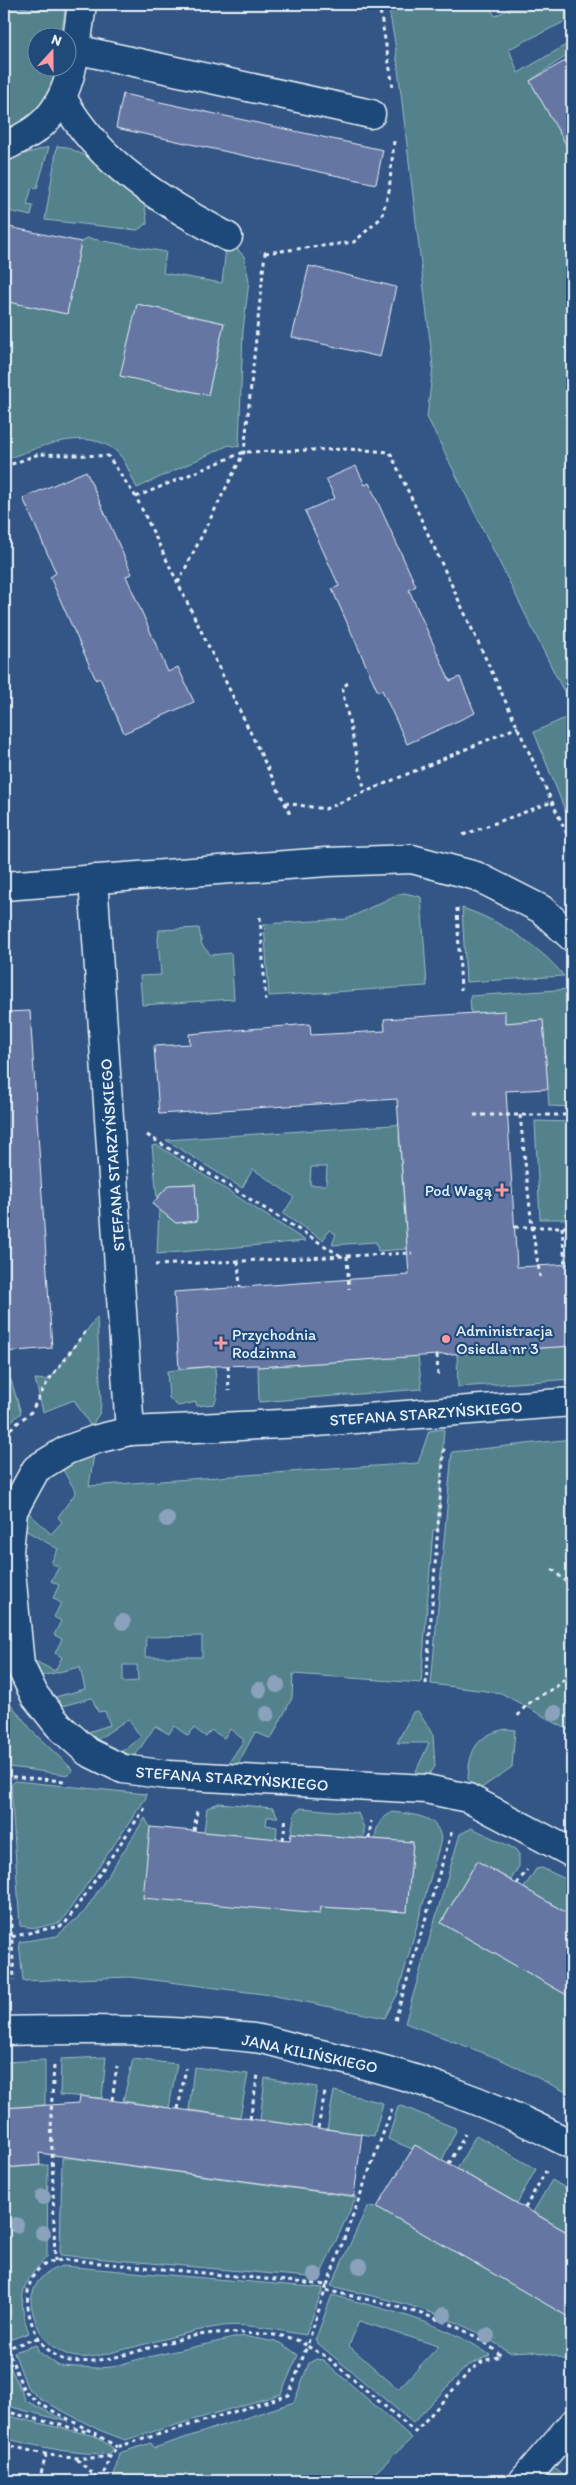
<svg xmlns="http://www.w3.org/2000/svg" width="576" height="2485" viewBox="0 0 576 2485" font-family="Itim,sans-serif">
<rect width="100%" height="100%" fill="#335686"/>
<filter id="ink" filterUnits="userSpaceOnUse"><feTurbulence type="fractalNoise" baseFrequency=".02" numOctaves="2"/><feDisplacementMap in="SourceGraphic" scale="10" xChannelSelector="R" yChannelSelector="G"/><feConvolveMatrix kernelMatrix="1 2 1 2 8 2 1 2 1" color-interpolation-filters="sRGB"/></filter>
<g filter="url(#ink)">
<g fill="#53828c" stroke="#9ebac2" fill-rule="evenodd">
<path d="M4 4 38 10 40 4H66L61 37 38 38V68H56C51 97 39 128 4 128Z"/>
<path d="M388 4H488L495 16 518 4H572V18L509 49 518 73 571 42 572 52 530 81 572 153V708L427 417 433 366 395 43Z"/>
<path d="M57 146 67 147C87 157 125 173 137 191 144 200 147 213 147 224L137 230 45 220Z"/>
<path d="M49 147 37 188 32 187 27 205 33 206 31 216 4 210V160Z"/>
<path d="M87 238 166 252 163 273 222 283 226 248H236L244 256 249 281 243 331 239 447 229 445 137 488C131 477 125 458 116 451 85 425 36 449 4 460V301L67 314 81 242ZM137 304 224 323 208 395 121 376Z"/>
<path d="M572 715V828L534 732Z"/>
<path d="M405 893 421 897 427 986 269 996 264 924 347 919 398 894Z"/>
<path d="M462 908C499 920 540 946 564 976L466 982Z"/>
<path d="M199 928 202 945 211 955 231 953 234 999 142 1005 140 976 161 975 158 940 159 930Z"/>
<path d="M572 989V1107L549 1106 543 1020 505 1023 504 1012 471 1013 470 996Z"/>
<path d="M535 1121 572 1122V1219H540Z"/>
<path d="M422 1123 399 1135 407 1249 378 1251 376 1242 332 1245 336 1234 329 1230 323 1240 283 1214 294 1197 253 1169 242 1188 166 1140ZM311 1167H327L326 1185H310Z"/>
<path d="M157 1145 306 1241 157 1254 159 1209 176 1223 197 1221 195 1184 169 1185 157 1198 152 1146Z"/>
<path d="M97 1317 101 1402 100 1412 91 1427 74 1400 43 1412 35 1379 49 1380Z"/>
<path d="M572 1346V1379L458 1387 457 1354Z"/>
<path d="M418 1356 422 1389 259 1402 258 1367Z"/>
<path d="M215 1366 217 1398 214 1404 197 1406 196 1402 178 1406 169 1398 167 1371Z"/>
<path d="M11 1380 21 1413 4 1427V1381Z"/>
<path d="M444 1429 438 1530H433L421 1683 293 1674 292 1698 271 1739 255 1732 238 1764H228L244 1740 230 1729 224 1738 211 1730 206 1737 194 1728 188 1736 174 1726 169 1734 155 1726 135 1756 121 1752 141 1737 128 1719 97 1740 88 1732 110 1725 105 1711 98 1712 92 1698 62 1706 55 1697 85 1689 80 1667 41 1676 33 1660 55 1671 62 1657 55 1653 62 1639 54 1635 61 1621 54 1617 61 1603 53 1598 59 1585 51 1581 59 1567 51 1563 58 1549 25 1530 28 1512 51 1534 62 1522 58 1517 76 1492 60 1465 94 1454 89 1486 418 1463 429 1431ZM202 1636V1657H145L146 1637ZM123 1665H137L138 1681 123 1682Z"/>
<path d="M572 1439V1597H566L572 1602V1732L501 1693 431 1684 452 1452Z"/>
<path d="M6 1698 34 1733 70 1767 73 1771 69 1775 9 1767Z"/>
<path d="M418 1711 433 1735 435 1767 425 1779 412 1780 429 1743H397L413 1712Z"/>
<path d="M507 1729 515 1730 512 1767 480 1789 475 1788 468 1779C469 1750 477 1734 507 1729Z"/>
<path d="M15 1781 146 1794V1798L61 1922 37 1928 20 1926 11 1785Z"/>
<path d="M219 1803 273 1808 278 1817H267L266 1825 277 1827 276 1839 204 1832 207 1808Z"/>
<path d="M301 1808 358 1813 364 1828V1838L291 1833 295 1812Z"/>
<path d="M392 1812C412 1815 439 1814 441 1840L398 1993 385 2018 271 1995 130 1977 23 1981 19 1942 57 1936 85 1911 145 1818 150 1827 321 1907 407 1912 413 1842 375 1839C376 1825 381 1819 392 1812Z"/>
<path d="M472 1828 515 1849 519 1854V1866L511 1880 477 1861 441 1923 572 1998V2095L502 2060 405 2023 460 1834Z"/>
<path d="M542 1868 572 1882V1916L524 1888 536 1869Z"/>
<path d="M106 2057 102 2098 60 2095 61 2059Z"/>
<path d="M133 2059 177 2064 169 2108 123 2101Z"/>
<path d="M45 2060V2105L4 2108V2062Z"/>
<path d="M194 2067 248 2074 240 2117 189 2110Z"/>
<path d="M265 2078 317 2087 311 2127 260 2120Z"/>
<path d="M334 2091 383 2103 374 2136 327 2129Z"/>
<path d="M402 2106 455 2128 456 2131 442 2160 415 2145 412 2149 388 2139 398 2107Z"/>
<path d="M476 2135 536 2169 517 2203 457 2169Z"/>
<path d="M62 2158H72L356 2197 319 2278 60 2255Z"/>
<path d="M48 2165 47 2257C22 2283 16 2297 29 2333L9 2340 4 2322V2168Z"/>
<path d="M552 2180 572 2192V2235L533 2212Z"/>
<path d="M367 2207 379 2208 572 2319V2363L556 2356 531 2351 509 2352 479 2333 441 2316 405 2304 331 2286Z"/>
<path d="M62 2266 323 2288 306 2335C278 2331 250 2323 223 2326 189 2331 155 2342 122 2350 109 2353 92 2359 77 2357 63 2356 45 2342 39 2329 35 2320 29 2306 32 2296 36 2279 46 2271 62 2266Z"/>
<path d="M332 2295C387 2310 443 2322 490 2355L466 2367 413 2423 315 2341ZM359 2321 438 2346V2347L398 2389 349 2346Z"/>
<path d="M243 2336 281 2343 298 2355 281 2394 125 2440 99 2430 40 2399 27 2387 14 2352 36 2345 39 2352 59 2366 97 2368 112 2367 139 2359Z"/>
<path d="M4 2354 26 2401 68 2422 4 2405Z"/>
<path d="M316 2359 323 2360 412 2438 376 2472 362 2481H113L119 2453 151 2443 154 2448 294 2402 309 2363Z"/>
<path d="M4 2415 95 2436 113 2448 109 2454C72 2454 39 2447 4 2438Z"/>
<path d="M553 2467 571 2481H541Z"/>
</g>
<g fill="#6676a3" stroke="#e8f1f8">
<path d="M572 57V155L530 81Z"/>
<path d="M123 94 383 150 376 184 116 128Z"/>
<path d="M4 226 81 242 67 314 4 301Z"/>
<path d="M309 266 396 287 380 357 292 337Z"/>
<path d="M137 304 224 323 208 395 120 376Z"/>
<path d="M356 466 365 485 369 483 416 586 409 590 450 681 460 677 475 713 407 744 382 690 378 692 332 589 339 586 305 511 335 498 326 479Z"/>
<path d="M86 471 132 574 126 576 168 672 178 667 194 702 124 733 100 678 96 680 50 577 56 573 23 498Z"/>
<path d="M30 1011 52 1348 4 1352V1012Z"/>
<path d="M505 1011V1023L543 1020 548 1089 506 1091 517 1267 572 1264V1346L258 1367V1365L215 1366 179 1369 174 1292 409 1275 397 1099 159 1114 154 1046 190 1044 189 1034 310 1024 311 1035 385 1031 384 1019Z"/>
<path d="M195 1184 197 1221 176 1223 152 1204 169 1185Z"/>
<path d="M150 1827 290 1840 291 1833 413 1842 407 1912 321 1907 320 1914 143 1898Z"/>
<path d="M477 1861 572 1916V1998L441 1923Z"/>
<path d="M80 2096 362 2134 354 2196 39 2153 40 2165 4 2168V2108L79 2103Z"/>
<path d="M415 2145 572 2235V2319L377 2207Z"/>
</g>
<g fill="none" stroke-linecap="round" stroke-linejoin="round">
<defs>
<g id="minor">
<path d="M75 49 371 114"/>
<path d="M63 99C100 165 163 202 228 237"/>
<path d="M4 147C17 140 32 134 43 123 74 95 76 43 82 4"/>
<path d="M93 879 130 1431"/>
<path d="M4 886 327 862 412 859 476 876 541 909 572 937"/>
<path d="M572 1402 304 1423 130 1431 97 1439 67 1450 36 1469 13 1511 9 1551 20 1665 35 1696 59 1726 88 1752 123 1769 168 1775 426 1789 468 1798 572 1853"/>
<path d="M4 2031C87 2029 170 2029 254 2038 275 2041 296 2049 316 2053 410 2074 487 2100 572 2145"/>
<path d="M523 2481 572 2424"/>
</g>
</defs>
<use href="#minor" stroke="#e8f1f8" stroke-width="31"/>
<g stroke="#e8f1f8" stroke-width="3" stroke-dasharray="4 4" stroke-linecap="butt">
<path d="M379 4 393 87"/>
<path d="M265 253 354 242 381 218 389 191 394 141"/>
<path d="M4 467 39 454 108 456 136 497 290 814"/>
<path d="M136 497 244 452 349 449 390 452 572 845"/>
<path d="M178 583 244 452 265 253 260 251"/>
<path d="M348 683 343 687V694L365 792"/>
<path d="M285 803 325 809 518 727"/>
<path d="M4 823 10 836"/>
<path d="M463 835 552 802"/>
<path d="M457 908 461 990"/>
<path d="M260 917 266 1003"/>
<path d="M474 1115H572"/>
<path d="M520 1115 532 1227 540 1277"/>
<path d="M147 1135 341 1256"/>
<path d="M515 1227H572"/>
<path d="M562 1227 565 1265"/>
<path d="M347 1256 349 1289"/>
<path d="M238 1261 240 1287"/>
<path d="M155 1265 412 1253"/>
<path d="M437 1355 438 1377"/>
<path d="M228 1366 229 1391"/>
<path d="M4 1434 31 1412 48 1381 86 1331"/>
<path d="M552 1569 572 1587"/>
<path d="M426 1684 444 1448"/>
<path d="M518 1716C535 1688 564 1696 572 1662"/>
<path d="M4 1776 65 1781"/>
<path d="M4 1796 14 1980"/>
<path d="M194 1831 197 1811"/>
<path d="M369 1839 371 1821"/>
<path d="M283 1840 286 1817"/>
<path d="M517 1884 527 1870"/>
<path d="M4 1936 11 1937 64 1925 145 1808"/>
<path d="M395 2020 452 1831"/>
<path d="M54 2066 51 2114 55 2261"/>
<path d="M112 2100 117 2066"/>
<path d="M178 2109 186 2068"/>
<path d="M250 2119 258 2075"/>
<path d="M318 2128 325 2092"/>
<path d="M449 2164 465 2134"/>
<path d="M525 2208 546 2171"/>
<path d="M327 2285 392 2109"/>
<path d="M4 2337 7 2348 38 2338"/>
<path d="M7 2348 24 2391 40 2404 96 2434"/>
<path d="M4 2411 88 2432"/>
<path d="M94 2433 117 2447"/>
<path d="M4 2444C42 2454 71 2462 110 2456L117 2447 289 2395 307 2346C296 2337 278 2335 264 2334 242 2333 221 2331 200 2335 160 2341 109 2366 70 2361 30 2356 8 2276 51 2262 57 2260 64 2260 70 2260L327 2285 307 2346 327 2357 415 2432 470 2371 483 2361 501 2356C463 2317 377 2302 325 2290"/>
<path d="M77 2459 100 2481"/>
<path d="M39 2481 46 2455"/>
<path d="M101 2481 110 2456"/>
</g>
<use href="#minor" stroke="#1f4a7a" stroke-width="28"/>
</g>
<g fill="#8aa2bc">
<circle cx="167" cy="1519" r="8"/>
<circle cx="123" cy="1622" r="8"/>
<circle cx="277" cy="1685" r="8"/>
<circle cx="259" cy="1690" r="8"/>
<circle cx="555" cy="1713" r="8"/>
<circle cx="267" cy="1714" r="8"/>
<circle cx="43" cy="2197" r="8"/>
<circle cx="16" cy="2225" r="8"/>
<circle cx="43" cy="2233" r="8"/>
<circle cx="360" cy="2266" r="8"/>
<circle cx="315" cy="2275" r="8"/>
<circle cx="444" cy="2315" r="8"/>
<circle cx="487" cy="2336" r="8"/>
</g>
</g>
<g fill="#ff9aa2" stroke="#1f4a7a" stroke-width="2">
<path d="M499.5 1182.5h5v5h5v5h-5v5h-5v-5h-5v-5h5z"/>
<circle cx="446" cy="1339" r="5"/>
<path d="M218.5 1335.5h5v5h5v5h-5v5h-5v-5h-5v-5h5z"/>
</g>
<g text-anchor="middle" stroke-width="4.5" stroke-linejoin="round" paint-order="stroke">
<g font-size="16" fill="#e8f1f8" stroke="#1f4a7a">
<text transform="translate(112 1155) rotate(-94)" y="6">STEFANA STARZYŃSKIEGO</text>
<text transform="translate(426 1413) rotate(-4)" y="6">STEFANA STARZYŃSKIEGO</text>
<text transform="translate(232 1778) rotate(4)" y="6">STEFANA STARZYŃSKIEGO</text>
<text transform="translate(310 2053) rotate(12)" y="6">JANA KILIŃSKIEGO</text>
</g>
<g font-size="16" fill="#e8f1f8" stroke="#1f4a7a" text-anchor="start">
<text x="492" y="1196" text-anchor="end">Pod Wagą</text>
<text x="456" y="1336">Administracja<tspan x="456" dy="18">Osiedla nr 3</tspan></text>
<text x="232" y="1340">Przychodnia<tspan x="232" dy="18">Rodzinna</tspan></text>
</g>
</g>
<rect width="576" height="2485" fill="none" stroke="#1f4a7a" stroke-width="20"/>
<rect x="10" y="10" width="556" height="2465" fill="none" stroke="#e8f1f8" stroke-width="2" filter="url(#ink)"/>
<g transform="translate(52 52) rotate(21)"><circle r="24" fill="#1f4a7a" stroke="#6f8dac"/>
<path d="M0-4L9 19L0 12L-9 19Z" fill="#ff9aa2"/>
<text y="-8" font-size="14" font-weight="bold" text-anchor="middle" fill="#e8f1f8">N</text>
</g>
</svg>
